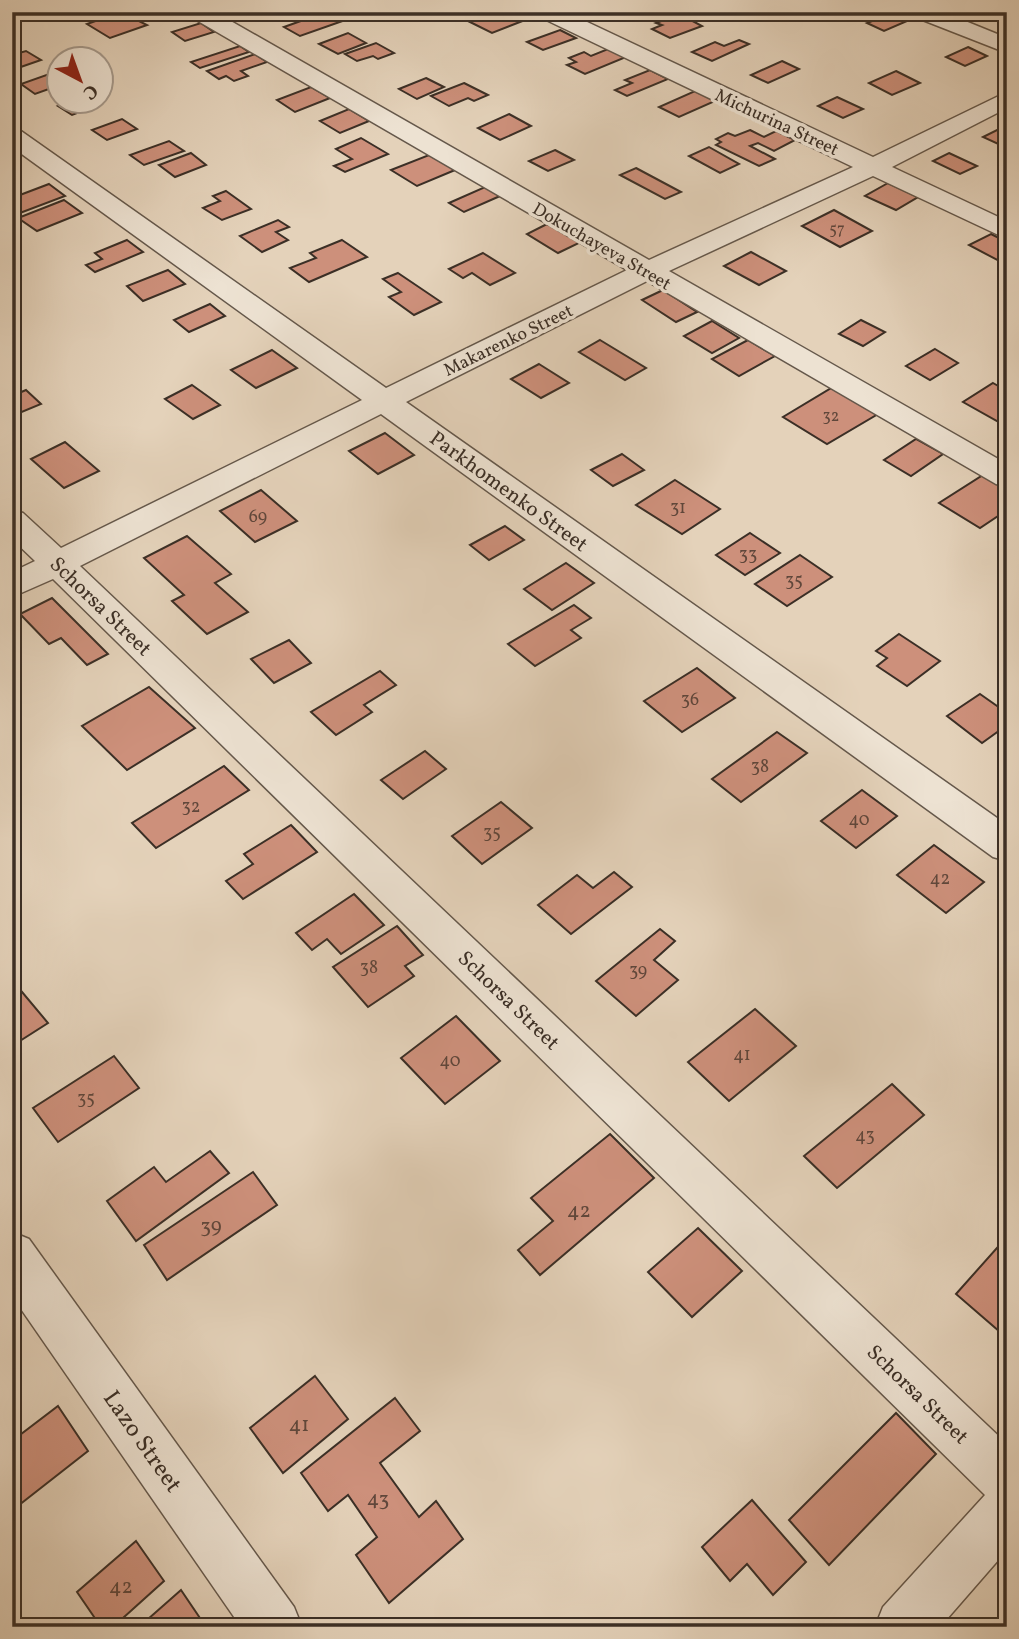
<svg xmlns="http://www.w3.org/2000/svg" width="1019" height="1639" viewBox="0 0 1019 1639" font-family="Vollkorn,serif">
<rect width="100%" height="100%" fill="#e4d2ba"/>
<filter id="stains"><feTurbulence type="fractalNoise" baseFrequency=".00286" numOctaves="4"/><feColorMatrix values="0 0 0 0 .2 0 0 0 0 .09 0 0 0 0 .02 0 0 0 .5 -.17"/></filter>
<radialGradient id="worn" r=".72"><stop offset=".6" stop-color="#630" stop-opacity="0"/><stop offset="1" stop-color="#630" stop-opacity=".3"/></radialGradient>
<g fill="#cd907b" stroke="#3b2f26" stroke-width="2">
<path d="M121 12 147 25 110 38 87 24Z"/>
<path d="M495 12H510L525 20 492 33 470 22Z"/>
<path d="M341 13 351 18 300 36 284 27 312 17 317 21Z"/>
<path d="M890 14 907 21 884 31 867 23Z"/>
<path d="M672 17 681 21 687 18 702 26 670 38 652 29 662 25 656 23Z"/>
<path d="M201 23 214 32 185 41 172 32Z"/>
<path d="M560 30 576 38 543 50 527 42Z"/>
<path d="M348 33 366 43 338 54 319 44Z"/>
<path d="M739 40 749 44 712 61 692 52 715 42 724 46Z"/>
<path d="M376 43 394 53 378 59 373 56 357 61 345 54Z"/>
<path d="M240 46 249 52 200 68 191 62Z"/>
<path d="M968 47 987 56 965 66 946 57Z"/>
<path d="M608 49 626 57 585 74 567 65 576 62 569 58 584 52 591 56Z"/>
<path d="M26 51 41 60 12 70V55Z"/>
<path d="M255 54 267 62 241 71 248 76 234 81 226 76 219 79 207 71Z"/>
<path d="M782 61 799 69 768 83 751 75Z"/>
<path d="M650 70 668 79 627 96 615 90 632 83 625 80Z"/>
<path d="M896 71 920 83 892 95 869 83Z"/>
<path d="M52 73 60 78V85L35 94 21 84Z"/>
<path d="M426 78 444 87 417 99 399 89Z"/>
<path d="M464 83 488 95 474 101 468 98 449 106 431 96Z"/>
<path d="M311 87 330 98 295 112 277 100Z"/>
<path d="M695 91 715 101 679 117 659 107Z"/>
<path d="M837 97 863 109 843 118 818 106Z"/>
<path d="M71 102H97L101 104 72 115 58 106Z"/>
<path d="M349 109 369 121 340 133 320 121Z"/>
<path d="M509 114 531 126 500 140 478 128Z"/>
<path d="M122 119 137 129 107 140 92 130Z"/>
<path d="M1007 125V148L983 137Z"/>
<path d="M750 130 764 137 776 131 795 140 774 151 758 143 750 146 775 159 759 166 716 145 721 142 716 139 728 133 735 136Z"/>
<path d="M361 138 388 154 345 172 334 166 352 159 336 149Z"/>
<path d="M169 141 184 151 144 165 130 155Z"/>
<path d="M709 147 739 164 720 173 689 156Z"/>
<path d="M555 150 574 160 548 171 529 161Z"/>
<path d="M191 153 206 165 175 177 159 165Z"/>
<path d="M949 153 977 166 960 174 933 161Z"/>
<path d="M429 155 455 170 417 186 391 170Z"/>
<path d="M636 168 681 192 665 199 620 175Z"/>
<path d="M888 183 918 197 896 210 865 196Z"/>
<path d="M49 184 65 196 12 216V198Z"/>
<path d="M485 187 500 196 464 212 449 203Z"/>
<path d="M226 191 251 209 222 220 203 208 220 201 213 196Z"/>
<path d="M64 200 82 213 37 231 18 218Z"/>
<path d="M834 210 872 231 840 247 802 226Z"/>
<path d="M278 220 289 227 276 232 288 240 262 252 240 236Z"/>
<path d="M549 223 581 242 558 253 527 234Z"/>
<path d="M991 234 1007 242V261L1003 263 969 245Z"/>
<path d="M127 240 143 252 95 272 86 265 102 259 95 253Z"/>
<path d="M342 240 367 257 309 282 290 268 316 258 310 253Z"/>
<path d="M751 252 786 271 759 285 724 266Z"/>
<path d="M483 253 515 273 490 285 472 273 463 278 449 269Z"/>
<path d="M168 270 185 284 143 301 127 286Z"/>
<path d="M398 273 441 302 414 315 389 297 401 292 383 279Z"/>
<path d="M663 290 697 312 676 322 642 300Z"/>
<path d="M210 304 225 316 189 332 174 320Z"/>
<path d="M861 320 885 332 863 346 839 334Z"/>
<path d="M712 321 739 338 712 353 684 336Z"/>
<path d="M600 340 646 368 625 380 579 352Z"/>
<path d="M748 340 775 356 739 376 712 359Z"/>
<path d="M935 349 958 363 930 380 906 366Z"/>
<path d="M272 350 297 368 256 388 231 370Z"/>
<path d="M539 364 569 383 541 398 511 379Z"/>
<path d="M993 383 1007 391V415L997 421 963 402Z"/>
<path d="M192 385 220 405 193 419 165 399Z"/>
<path d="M833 387 878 414 827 444 783 417Z"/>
<path d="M26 390 41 404 12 416V396Z"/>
<path d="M385 433 414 455 378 474 349 451Z"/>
<path d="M916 439 943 454 911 476 884 460Z"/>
<path d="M65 442 99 471 64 488 31 459Z"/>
<path d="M622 454 644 470 613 486 591 470Z"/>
<path d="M983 475 1007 489V510L980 528 939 503Z"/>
<path d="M675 480 720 509 682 534 636 505Z"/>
<path d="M261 490 297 521 255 542 220 511Z"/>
<path d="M505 526 524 540 489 560 470 545Z"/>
<path d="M750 533 780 553 745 575 716 555Z"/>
<path d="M187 536 231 574 215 583 248 612 207 634 172 601 184 595 144 558Z"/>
<path d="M800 555 832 577 787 606 755 584Z"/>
<path d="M566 563 594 583 552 610 524 589Z"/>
<path d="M52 598 108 654 87 665 61 638 49 644 20 614Z"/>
<path d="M574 605 591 618 571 630 581 638 535 666 508 644Z"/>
<path d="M899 634 940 661 907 686 877 666 887 658 876 651Z"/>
<path d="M289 640 311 663 274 683 251 659Z"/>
<path d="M697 668 735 698 682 732 644 701Z"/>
<path d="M380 671 396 685 364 705 372 712 336 735 311 712Z"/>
<path d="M149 687 195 728 127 770 82 726Z"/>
<path d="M980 694 1007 713V725L982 743 947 716Z"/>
<path d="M777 732 807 753 741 802 712 779Z"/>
<path d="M425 751 446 769 403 799 381 780Z"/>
<path d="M224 766 249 790 156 848 132 823Z"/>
<path d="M862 790 897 816 856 848 821 821Z"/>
<path d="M501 802 532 828 482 864 452 836Z"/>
<path d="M291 825 317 852 243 899 226 881 253 864 244 854Z"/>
<path d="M934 845 984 882 946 913 897 875Z"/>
<path d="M614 872 632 887 571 934 538 905 577 875 593 888Z"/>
<path d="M354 894 384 925 341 954 327 939 312 950 296 933Z"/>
<path d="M397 926 423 955 405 966 414 976 368 1007 333 967Z"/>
<path d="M660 929 675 941 654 960 678 980 636 1016 596 981Z"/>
<path d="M12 980 48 1023 12 1046Z"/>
<path d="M755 1009 796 1046 729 1101 688 1062Z"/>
<path d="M456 1016 500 1061 445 1104 401 1058Z"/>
<path d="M114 1056 139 1088 58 1142 33 1108Z"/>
<path d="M892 1084 924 1115 837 1188 804 1156Z"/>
<path d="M610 1134 654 1178 540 1275 518 1250 553 1221 531 1198Z"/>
<path d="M210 1151 229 1173 136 1241 107 1201 154 1167 166 1182Z"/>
<path d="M253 1172 277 1205 167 1280 144 1245Z"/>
<path d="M698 1228 742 1271 692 1317 648 1272Z"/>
<path d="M1004 1240 1007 1242V1338L956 1294Z"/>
<path d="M315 1376 348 1419 283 1473 250 1428Z"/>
<path d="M395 1398 420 1431 380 1463 419 1517 436 1501 463 1539 389 1603 356 1555 377 1537 348 1495 328 1511 301 1473Z"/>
<path d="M58 1406 88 1451 14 1509 12 1441Z"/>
<path d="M896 1413 936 1454 829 1565 789 1520Z"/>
<path d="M752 1500 806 1562 773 1595 747 1564 730 1581 702 1547Z"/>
<path d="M136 1541 164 1581 113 1627H101L77 1592Z"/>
<path d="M181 1590 206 1627H139Z"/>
</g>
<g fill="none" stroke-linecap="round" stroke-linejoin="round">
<defs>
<g id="minor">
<path d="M188 12H215L649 260 853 167 540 17 537 12H566L873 157 1007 92V108L892 167 1007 221V239L873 176 669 271 1007 464V487L996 484 647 281 406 402 1007 825V861L993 857 381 414 80 566 1007 1444V1550L940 1627H875L883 1607 985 1495 53 579 12 597V572L35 561 12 539V510L23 513 61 548 362 400 12 147V129L21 131 386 388 627 270 191 17Z"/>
<path d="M912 12H943L1007 38V53L915 17Z"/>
<path d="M12 1232 29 1239 294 1607 302 1627H241L12 1296Z"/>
</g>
</defs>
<use href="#minor" stroke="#65584b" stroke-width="3"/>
<use href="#minor" fill="#ede2d2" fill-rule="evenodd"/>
</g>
<g text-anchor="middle" stroke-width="7" stroke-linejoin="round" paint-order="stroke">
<g font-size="16" fill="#60473b">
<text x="837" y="234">57</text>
<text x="831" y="421">32</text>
</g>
<g font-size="18" fill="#3b2f26" stroke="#ede2d2">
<text transform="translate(777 122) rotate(25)" y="6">Michurina Street</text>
<text transform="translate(602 246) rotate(30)" y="6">Dokuchayeva Street</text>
<text transform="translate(508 340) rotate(-26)" y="6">Makarenko Street</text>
</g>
<g font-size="18" fill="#60473b">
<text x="678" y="513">31</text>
<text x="258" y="522">69</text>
<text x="748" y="560">33</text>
<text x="794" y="586">35</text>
<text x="690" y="705">36</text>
<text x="760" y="772">38</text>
<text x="191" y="812">32</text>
<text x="859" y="825">40</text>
<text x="492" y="838">35</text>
<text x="940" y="884">42</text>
<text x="369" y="973">38</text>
<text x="638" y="976">39</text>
<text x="742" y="1060">41</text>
<text x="450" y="1066">40</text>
<text x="86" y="1104">35</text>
<text x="865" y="1141">43</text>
</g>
<g font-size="21" fill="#3b2f26" stroke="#ede2d2">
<text transform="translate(509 491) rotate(36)" y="7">Parkhomenko Street</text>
<text transform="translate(101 606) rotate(44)" y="7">Schorsa Street</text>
<text transform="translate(509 1000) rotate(44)" y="7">Schorsa Street</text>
<text transform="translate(918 1394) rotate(44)" y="7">Schorsa Street</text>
</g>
<g font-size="21" fill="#60473b">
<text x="579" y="1217">42</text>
<text x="211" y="1232">39</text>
<text x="299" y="1431">41</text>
<text x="378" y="1505">43</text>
<text x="121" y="1593">42</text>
</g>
<g font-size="24" fill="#3b2f26" stroke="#ede2d2">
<text transform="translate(143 1441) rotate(55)" y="8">Lazo Street</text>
</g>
</g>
<rect width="1019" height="1639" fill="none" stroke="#e4d2ba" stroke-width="42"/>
<rect x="14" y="14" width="991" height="1611" fill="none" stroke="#3b2f26" stroke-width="3.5"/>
<rect x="21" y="21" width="977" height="1597" fill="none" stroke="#3b2f26" stroke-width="2"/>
<g transform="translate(80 80) rotate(139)"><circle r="33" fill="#ede2d2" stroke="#a69a8d" stroke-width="2"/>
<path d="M0-5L12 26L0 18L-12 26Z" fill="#8f2418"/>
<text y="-10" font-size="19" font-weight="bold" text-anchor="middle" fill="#3b2f26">С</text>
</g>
<rect width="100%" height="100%" filter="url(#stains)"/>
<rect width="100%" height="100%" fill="url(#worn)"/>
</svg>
